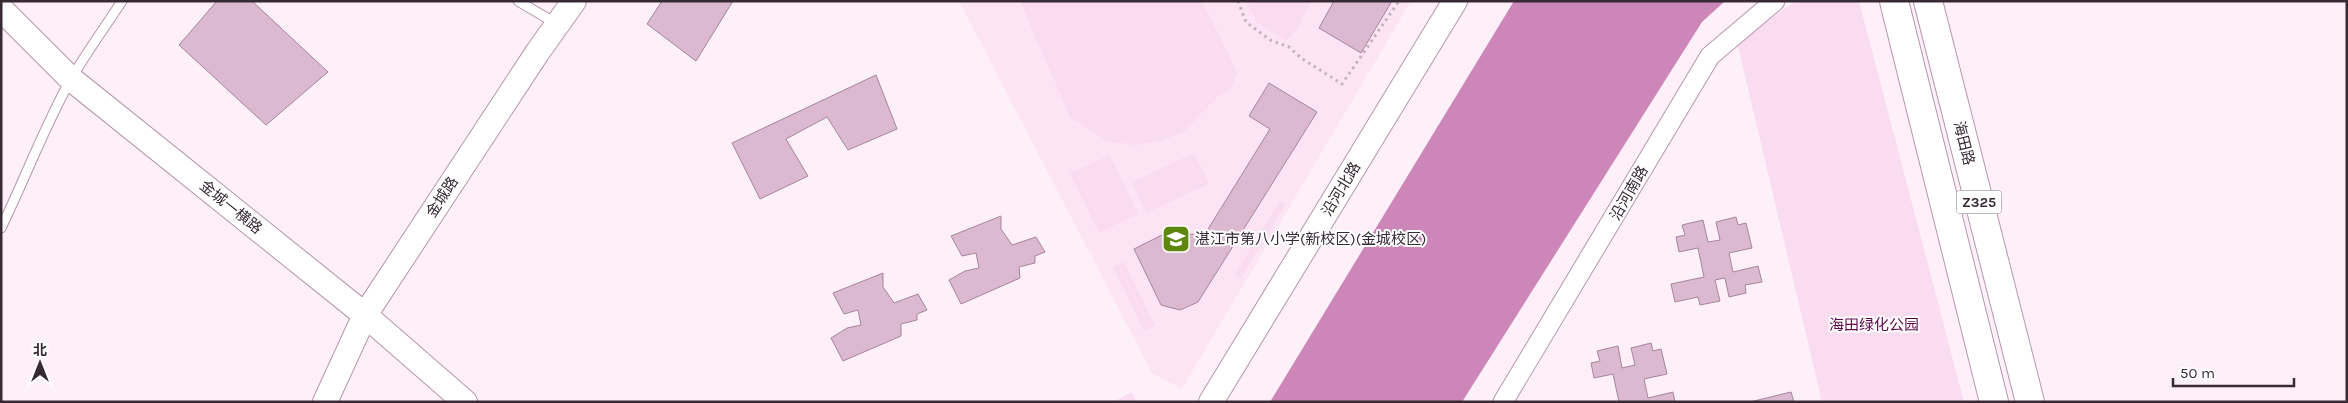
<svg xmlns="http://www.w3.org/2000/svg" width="2348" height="403" viewBox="0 0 2348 403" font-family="Karla,'Noto Sans SC',sans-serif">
<rect width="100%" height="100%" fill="#fef0f9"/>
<path fill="#fde4f5" d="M959 1H1411L1182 389 1152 373Z"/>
<g fill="#fadcf1">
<path d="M1020 1H1202L1237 72 1230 90 1217 96 1184 132 1161 141 1135 145 1107 141 1071 119Z"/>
<path d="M1246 1H1312L1292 36 1286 40 1257 23Z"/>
<path d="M1796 1H1859L1964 402H1822L1737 42Z"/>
<path d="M1194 153 1209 184 1146 213 1132 182Z"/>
<path d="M1110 155 1138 214 1099 233 1070 173Z"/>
<path d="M1280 201 1286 204 1240 279 1234 275Z"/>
<path d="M1124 262 1155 326 1144 331 1113 267Z"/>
<path d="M1132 392 1137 402H1113Z"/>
</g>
<path fill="#cc86b8" d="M1514 1H1725L1702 22 1462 402H1270Z"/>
<g fill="#dbb9d0" stroke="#a5859b">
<path d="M217 1H252L328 72 266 125 179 45Z"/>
<path d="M662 1H733L696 61 647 24Z"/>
<path d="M1334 1H1392L1361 53 1319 28Z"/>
<path d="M876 75 897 129 848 150 827 117 786 139 808 176 760 199 732 143Z"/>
<path d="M1269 83 1317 112 1198 302 1180 310 1161 305 1134 249 1162 235 1205 234 1270 129 1249 116Z"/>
<path d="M1001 216V229L1012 245 1036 237 1045 252 1035 256V263L1019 267 1020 278 961 304 949 280 965 271 979 268 976 253 962 256 951 236Z"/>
<path d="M1736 217 1738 225 1746 223 1752 248 1729 253 1733 272 1758 266 1762 282 1745 285 1746 293 1729 297 1725 278 1715 280 1720 301 1700 305 1698 297 1675 302 1671 284 1704 277 1698 248 1679 252 1676 237 1685 235 1682 225 1703 220 1708 242 1720 240 1716 222Z"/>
<path d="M883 273V287L894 303 918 294 927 310 917 314V320L901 324V336L843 361 831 338 847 328 861 325 858 310 844 314 833 293Z"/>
<path d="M1651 343 1653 351 1661 349 1667 374 1644 379 1648 398 1673 392 1675 402H1619L1613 374 1594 378 1591 363 1600 361 1597 351 1618 346 1622 368 1635 365 1631 348Z"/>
<path d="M1791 392 1794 402H1750Z"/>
</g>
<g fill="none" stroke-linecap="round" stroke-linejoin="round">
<defs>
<g id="service">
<path d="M518 1 557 24"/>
<path d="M1 228C25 179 44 127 71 79 87 52 105 27 122 1"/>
</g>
<path id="minor" d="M1503 402 1710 56 1775 1"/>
<g id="tertiary">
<path d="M1 9 71 79 365 315 465 402"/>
<path d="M325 402 365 315 537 53 574 1"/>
<path d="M1211 402 1455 1"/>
</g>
<g id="primary">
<path d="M1894 1 1994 402"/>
<path d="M1928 1 2030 402"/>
</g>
</defs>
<use href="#service" stroke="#b696ac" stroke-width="11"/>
<use href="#minor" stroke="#b696ac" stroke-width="21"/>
<use href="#tertiary" stroke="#b696ac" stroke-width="26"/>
<use href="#primary" stroke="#b696ac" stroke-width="30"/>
<path stroke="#c1b3bc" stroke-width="3" stroke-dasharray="2.5 4" stroke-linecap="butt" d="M1238 1 1246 22 1270 40 1289 47 1301 58 1342 84 1399 1"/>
<use href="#service" stroke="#fff" stroke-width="9"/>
<use href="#minor" stroke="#fff" stroke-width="19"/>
<use href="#tertiary" stroke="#fff" stroke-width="24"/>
<use href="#primary" stroke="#fff" stroke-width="28"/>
</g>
<defs>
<symbol id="school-square" viewBox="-11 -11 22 22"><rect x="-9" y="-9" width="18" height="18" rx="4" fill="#60870d" stroke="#fff"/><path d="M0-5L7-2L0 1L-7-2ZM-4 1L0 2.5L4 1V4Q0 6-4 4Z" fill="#fff"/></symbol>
</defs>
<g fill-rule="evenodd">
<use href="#school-square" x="1160" y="223" width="32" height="32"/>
</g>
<g text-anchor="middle" stroke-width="4" stroke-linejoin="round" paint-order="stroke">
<rect fill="#fff" stroke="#736a71" stroke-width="1" x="1956.5" y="190.5" width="45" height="23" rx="4"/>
<g font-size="14" font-weight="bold" fill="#372a34">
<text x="1979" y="207">Z325</text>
</g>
<g font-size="15" fill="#372a34" stroke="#fff">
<text transform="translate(1964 143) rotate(76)" y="5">海田路</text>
<text transform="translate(1341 189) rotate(-59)" y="5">沿河北路</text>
<text transform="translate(1629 193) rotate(-60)" y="5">沿河南路</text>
<text transform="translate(442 197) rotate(-57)" y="5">金城路</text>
<text transform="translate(231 207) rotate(39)" y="5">金城一横路</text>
</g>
<g font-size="15" fill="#372a34" stroke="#fff" text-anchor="start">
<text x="1195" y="244">湛江市第八小学(新校区)(金城校区)</text>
</g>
<g font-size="15" fill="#5e084e" stroke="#fff">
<text x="1874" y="330">海田绿化公园</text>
</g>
</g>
<rect width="2348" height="403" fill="none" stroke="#372a34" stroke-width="5"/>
<g transform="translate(40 363)" stroke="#ffffff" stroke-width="4" paint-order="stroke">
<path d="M0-4L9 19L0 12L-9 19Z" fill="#372a34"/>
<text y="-8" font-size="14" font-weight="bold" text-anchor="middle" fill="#372a34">北</text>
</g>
<path d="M2173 378v8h121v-8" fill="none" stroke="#372a34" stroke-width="2.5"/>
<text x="2180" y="378" font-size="15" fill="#372a34" stroke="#ffffff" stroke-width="4" paint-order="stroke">50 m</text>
</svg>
